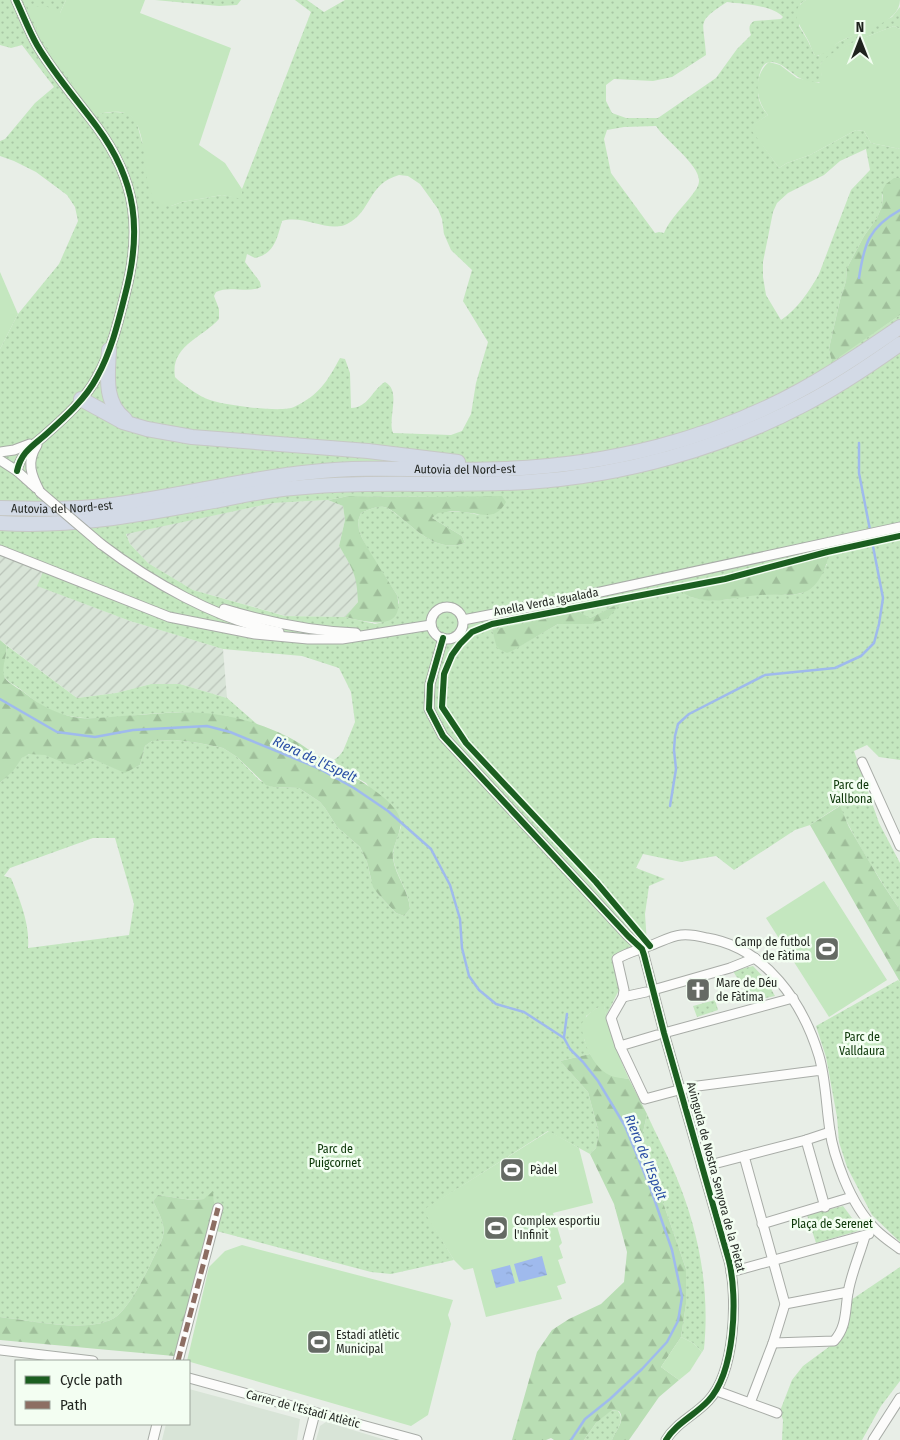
<svg xmlns="http://www.w3.org/2000/svg" width="900" height="1440" viewBox="0 0 900 1440" font-family="'Fira Sans Condensed',sans-serif">
<defs>
<pattern id="industrial-furrows" width="10" height="10" patternUnits="userSpaceOnUse" patternTransform="scale(1.25)"><rect width="10" height="10" fill="#d8e4d7"/><path d="M-1 1l2-2M0 10L10 0M9 11l2-2" fill="none" stroke="#b9c3b8"/></pattern>
<pattern id="grass-dots" width="8" height="8" patternUnits="userSpaceOnUse" patternTransform="scale(1.25)"><rect width="8" height="8" fill="#c4e7bf"/><path d="M2 2h.1M6 6h.1" fill="none" stroke="#a8c6a4" stroke-width="1.8" stroke-linecap="round"/></pattern>
<pattern id="forest-firs" width="22" height="20" patternUnits="userSpaceOnUse" patternTransform="scale(1.25)"><rect width="22" height="20" fill="#b9deb4"/><path d="M5 1l3.5 6h-7zM16 11l3.5 6h-7z" fill="#9fbe9a"/></pattern>
<pattern id="water-ripples" width="26" height="14" patternUnits="userSpaceOnUse" patternTransform="scale(1.25)"><rect width="26" height="14" fill="#9fbaed"/><path d="M2 4q2-2 4 0t4 0M15 11q2-2 4 0t4 0" fill="none" stroke="#88a0cb"/></pattern>
</defs>
<rect width="100%" height="100%" fill="#e8eee7"/>
<g fill="#d8e4d7">
<path d="M189 1389 300 1419 297 1440H162L166 1424H189Z"/>
<path d="M326 1422 386 1440H316L320 1426Z"/>
</g>
<g fill="url(#industrial-furrows)">
<path d="M328 500 343 506 345 520 339 546 355 572 358 590V602L345 617 286 616 193 590 148 563 130 544 126 533 273 503Z"/>
<path d="M0 555 44 572 38 586 130 621 223 649 227 698 180 684H151L116 693 77 698 0 640Z"/>
</g>
<g fill="url(#grass-dots)" fill-rule="evenodd">
<path d="M0 0H66L60 13 94 114 115 112 127 113 136 120 142 142 171 206 182 202 222 195 242 198V189L311 12 295 0H307L324 12 345 0H806L800 4 799 26 808 41 814 54 818 56 839 42 892 17 900 7V29L894 26C869 36 841 45 821 63 820 69 823 76 822 82 797 86 788 63 772 62 759 61 758 81 758 90 758 100 761 107 768 115L750 127 779 168 787 163 810 155 856 130 864 131 871 143 900 149V178L882 195V206L877 218 864 236 847 268 846 281 840 300 830 344 829 350 832 361 900 315V760L879 757 867 745 854 751 879 823 900 863V910C878 877 856 842 839 806L810 825 795 830 734 870 716 856 681 862 643 854 636 868 665 879 649 886 645 914 647 943 612 956 619 990 606 1016 604 1006 597 1008 586 1016 584 1039 590 1054 560 1061 588 1092 599 1133 596 1148 590 1154 548 1131 424 1210 454 1260 391 1274 371 1272 209 1229 204 1199 191 1200 158 1195 153 1201C170 1234 165 1233 150 1265 144 1278 128 1308 117 1316 93 1335 29 1320 0 1317V783C8 776 14 767 21 759 34 745 61 760 75 765L90 758 125 772 140 765 145 746 152 741 175 740 199 743 223 748 237 757 259 780 273 787 299 788 320 802 325 808 337 827 360 847 367 862 371 879 378 894 396 913 404 916 410 909C409 890 395 875 393 857 393 846 398 837 401 827L366 783 330 763 339 756 343 751 355 722 351 692 339 668 302 656 223 649 130 621 37 586 43 572 0 555V349L18 314 59 264 78 221 75 207 67 195 36 172 14 161 0 156V141L5 139 35 103 54 87 22 45 11 48 0 45ZM727 2C743 4 772 5 783 17L781 19 754 21C748 25 749 29 751 35L737 49 716 78 658 118H626L612 113 606 101V85L614 79 653 81 672 77 706 55C704 20 695 23 727 2ZM656 126C665 140 700 165 699 181 699 186 695 191 692 195 683 207 670 219 664 233L659 232 655 233 611 173 604 139 607 130 624 127ZM866 149 870 170 851 190 819 274C810 290 797 310 781 320L766 295 763 277V262L773 212 777 203 788 193 824 175 840 161ZM399 175 408 176 420 184 438 209 442 219 444 234 451 250 472 270 463 301 488 342 476 383 471 414 462 431 451 435 393 433C387 418 402 391 385 382 372 390 368 408 351 408L350 373 345 359 340 358C327 382 319 395 294 407 282 413 223 405 210 400 200 397 182 384 175 377 170 346 202 338 219 319V309L214 296 216 292C230 285 247 294 261 287L260 282 245 262 247 254 255 258C274 254 277 239 282 221 303 214 328 233 347 224 372 212 367 184 399 175ZM349 496 435 497 480 515 464 512H438L432 518 462 536 465 543C437 552 420 533 400 517 395 514 390 508 384 507 376 506 368 510 361 513L358 521 359 530 362 538 369 552 397 595 399 603 383 622 375 624 345 617 285 616 193 590 148 563 130 544 126 534 273 503 328 500ZM827 564C820 576 815 587 802 593 793 596 774 594 763 594 736 596 719 605 691 597ZM621 603 592 624H558L518 647 494 636 492 630 590 618ZM93 838H115L134 904 129 935 28 948C30 924 20 900 11 878L4 876 10 868Z"/>
<path d="M155 0H241L237 5 219 6Z"/>
<path d="M6 645 77 698 116 693 151 684H180L227 698 258 725C227 715 197 711 164 713 128 714 90 725 55 712 41 706 31 698 20 689 14 684 6 682 3 674 0 665 8 656 6 645Z"/>
<path d="M753 966 766 980 775 996 751 1001 733 971Z"/>
<path d="M898 980 900 982V1242L872 1215 847 1167 839 1142 837 1117 826 1057 816 1026Z"/>
<path d="M715 1000 718 1010 697 1017 693 1006Z"/>
<path d="M647 1114C656 1135 668 1155 676 1176 699 1231 710 1290 704 1349L702 1352 693 1343 681 1337 686 1304V1269L647 1156 642 1137Z"/>
<path d="M843 1206 861 1230 816 1243 807 1215Z"/>
<path d="M900 1267V1381L881 1406 862 1440H782L783 1420 780 1411 792 1380 803 1366 841 1338 851 1300Z"/>
<path d="M611 1410 618 1411C626 1420 616 1430 612 1440H584L596 1423Z"/>
</g>
<g fill="url(#forest-firs)">
<path d="M894 178H900V315L832 362 829 350 830 344 840 300 846 281 847 268 864 236 877 218 882 206 883 189 886 184Z"/>
<path d="M349 496 435 497 502 496 506 502C495 522 481 513 462 512 454 511 446 512 438 513L432 518 462 536 465 543C437 552 420 533 400 517 396 514 390 508 384 507 376 506 368 510 361 513L358 521 359 530 362 538 370 552 397 595C406 633 367 622 345 617L358 602C357 575 353 569 339 546L345 520 343 506 328 500Z"/>
<path d="M828 556C827 567 818 586 807 591 794 597 775 594 761 595 732 597 704 609 679 590Z"/>
<path d="M622 602 608 618 592 624H558L512 651 507 653 497 648 492 630 579 612 590 618Z"/>
<path d="M0 640 6 645C8 656 0 668 5 678 9 684 19 688 26 694 40 705 55 713 73 717 89 720 106 717 122 716 155 714 188 709 220 715 243 718 272 728 292 739 303 745 313 753 324 760 342 770 396 798 400 819 403 833 391 845 393 859 396 877 409 891 410 909L404 916 396 913 378 894 373 887 367 862 360 847 337 827 325 808 320 802 299 788 273 787 266 785 237 757 223 748 199 743 175 740 152 741 145 746 140 765 125 773 90 758 75 765 67 764 45 755 29 754 22 758 13 771 0 783Z"/>
<path d="M840 806 849 827 880 880 900 910V982L810 825Z"/>
<path d="M590 1054C604 1073 606 1075 629 1079L647 1114 642 1137 647 1156 686 1269V1304L681 1337 661 1367 679 1380 659 1397 629 1440H612C616 1430 626 1420 619 1411L612 1410 596 1423 584 1440H554L551 1438 546 1440H512L537 1352 552 1330 569 1319 601 1304 624 1282 627 1252 614 1204 590 1154 596 1148 599 1133 588 1092 560 1061Z"/>
<path d="M213 1191 214 1207 209 1229 174 1356 0 1340V1317C29 1320 93 1335 117 1316 128 1308 144 1278 150 1265 165 1233 170 1234 153 1201L158 1195 191 1200 204 1199Z"/>
</g>
<g fill="#c4e7bf">
<path d="M66 0H145L140 13 231 48 199 145 225 163 242 189V199L222 195 182 202 171 206 159 205C156 200 151 194 149 188 143 169 147 120 125 113 115 110 104 113 94 115L42 40 27 6 48 7 60 13Z"/>
<path d="M806 0H900C900 24 857 32 839 42 832 47 825 55 816 56 812 52 811 47 809 42 802 27 786 12 806 0Z"/>
<path d="M894 26 900 29V149L871 143 864 131 856 130 810 155 787 163 779 168 749 127 768 115C755 100 753 75 769 62L780 65 797 78 819 83 822 79 820 65C830 48 875 34 894 26Z"/>
<path d="M0 272 18 314 0 349Z"/>
<path d="M824 881 887 980 829 1017 766 918Z"/>
<path d="M604 1005C609 1032 618 1054 629 1079 623 1078 615 1078 609 1075 591 1065 584 1043 581 1025 586 1015 593 1009 604 1005Z"/>
<path d="M549 1131 579 1148 593 1203 553 1213 562 1243 559 1246 563 1258 558 1260 566 1283 557 1286 562 1299 486 1317 473 1268 464 1270 454 1260 423 1210Z"/>
<path d="M242 1245 453 1300 448 1315 451 1324 428 1415 411 1426 187 1361 209 1267 225 1251Z"/>
<path d="M681 1337 693 1343 702 1352 690 1371 679 1380 661 1367Z"/>
</g>
<g fill="url(#water-ripples)">
<path d="M542 1256 547 1275 519 1282 514 1264Z"/>
<path d="M510 1265 515 1283 496 1288 491 1270Z"/>
</g>
<g fill="none" stroke-linecap="round" stroke-linejoin="round">
<g stroke="#9fbaed" stroke-width="2.5">
<path d="M859 278C864 244 869 227 900 210"/>
<path d="M859 443V473L870 530"/>
<path d="M0 699 57 732 95 737 133 730 207 726 230 732 318 768 354 788 388 811 431 849 450 885 460 919 462 948 469 976 479 990 496 1004 524 1012 564 1038 570 1049 583 1062 598 1081 625 1126 650 1187 672 1250 682 1297 678 1321 667 1342 642 1369 610 1399 585 1419 571 1440"/>
<path d="M670 806 676 769 674 750 675 736 678 724 689 714 765 675 835 668 861 656 874 643 879 624 883 598 871 536"/>
<path d="M564 1037 567 1014"/>
</g>
<defs>
<g id="minor">
<path d="M16 0C23 15 29 31 37 45 54 74 77 100 97 127 137 181 142 231 125 295 118 323 111 352 97 377 85 400 63 419 44 436 31 447 21 453 17 471"/>
<path d="M37 445C26 462 31 475 40 492"/>
<path d="M0 452 14 450 30 444"/>
<path d="M0 460 17 471 36 488"/>
<path d="M101 544C151 582 216 619 279 632"/>
<path d="M0 550 169 617 255 634 308 639H342L431 625"/>
<circle cx="447" cy="623" r="16"/>
<path d="M224 609C267 622 311 631 356 633"/>
<path d="M463 620 545 604 900 527"/>
<path d="M443 638 430 684 429 709 443 736 628 936 642 949 644 955 664 1033 729 1261C738 1298 735 1373 708 1401 695 1415 675 1424 666 1440"/>
<path d="M862 762 900 846"/>
<path d="M653 990 730 968 755 958"/>
<path d="M623 997 646 992"/>
<path d="M664 1033 793 998"/>
<path d="M620 1046 657 1035"/>
<path d="M822 1070 690 1087 645 1099 620 1046 611 1018 623 997 624 990 617 959C626 953 638 950 649 946 659 943 670 936 681 935 690 934 699 936 707 938 766 948 803 1003 819 1056 826 1080 826 1106 830 1131 832 1147 838 1164 844 1179 851 1196 862 1216 876 1230 883 1237 892 1243 900 1249"/>
<path d="M806 1140 825 1207"/>
<path d="M744 1156 785 1304 773 1343 750 1403"/>
<path d="M702 1167 806 1140 830 1132"/>
<path d="M762 1224 852 1197"/>
<path d="M731 1272 869 1234"/>
<path d="M785 1304 848 1292"/>
<path d="M773 1343 834 1341C847 1327 845 1310 848 1293 851 1274 860 1254 865 1236"/>
<path d="M0 1350 93 1361"/>
<path d="M178 1361 218 1208"/>
<path d="M189 1378 417 1440"/>
<path d="M717 1391 777 1413"/>
<path d="M153 1440 157 1424"/>
<path d="M308 1440 315 1413"/>
<path d="M873 1440 900 1398"/>
</g>
<g id="highway">
<path d="M109 350C108 373 103 402 125 419"/>
<path d="M81 399 123 422 147 429 192 437 368 451 458 462"/>
<path id="s1" d="M0 508C31 509 63 510 94 507 167 500 238 479 312 472 375 465 440 472 504 469 607 465 711 440 801 390 836 371 868 349 900 327"/>
<path d="M0 523C72 528 143 514 214 501 240 496 266 490 293 488 370 480 449 487 527 482 622 476 720 449 805 404 838 387 869 366 900 344"/>
</g>
</defs>
<use href="#minor" stroke="#a8aca7" stroke-width="11"/>
<use href="#highway" stroke="#c6c8c5" stroke-width="16"/>
<use href="#minor" stroke="#fcfcfb" stroke-width="9"/>
<use href="#highway" stroke="#d3dae6" stroke-width="14"/>
<defs>
<path id="minor-bridge" d="M40 492 101 544"/>
</defs>
<use href="#minor-bridge" stroke="#a8aca7" stroke-width="11" stroke-linecap="butt"/>
<use href="#minor-bridge" stroke="#fcfcfb" stroke-width="9"/>
<path stroke="#8d6e63" stroke-width="5" stroke-dasharray="10 5" stroke-linecap="butt" d="M178 1361 218 1208"/>
<defs>
<g id="cycleway">
<path d="M16 0C23 15 29 31 37 45 54 74 77 100 97 127 137 181 142 231 125 295 118 323 111 352 97 377 85 400 63 419 44 436 31 447 21 453 17 471"/>
<path d="M443 638 430 684 429 709 443 736 628 936 642 949 644 955 664 1033 729 1261C738 1298 735 1373 708 1401 695 1415 675 1424 666 1440"/>
<path d="M650 946 596 882 466 743 442 707 444 674 452 655 460 644 472 632 492 624 725 579 827 552 900 536"/>
</g>
</defs>
<use href="#cycleway" stroke="#f3fef2" stroke-width="9"/>
<use href="#cycleway" stroke="#1b5e20" stroke-width="6"/>
</g>
<defs>
<symbol id="stadium-square" viewBox="-11 -11 22 22"><rect x="-9" y="-9" width="18" height="18" rx="4" fill="#656a64" stroke="#f3fef2"/><path d="M0-5a6.5 5 0 1 0 0 10a6.5 5 0 1 0 0-10ZM-3.5-1.8h7v3.6h-7Z" fill="#fff"/></symbol>
<symbol id="church-square" viewBox="-11 -11 22 22"><rect x="-9" y="-9" width="18" height="18" rx="4" fill="#656a64" stroke="#f3fef2"/><path d="M-1.2-6h2.4v3.5h3.3v2.4h-3.3V6h-2.4V-.1h-3.3v-2.4h3.3Z" fill="#fff"/></symbol>
</defs>
<g fill-rule="evenodd">
<use href="#stadium-square" x="813" y="935" width="28" height="28"/>
<use href="#church-square" x="684" y="976" width="28" height="28"/>
<use href="#stadium-square" x="498" y="1156" width="28" height="28"/>
<use href="#stadium-square" x="482" y="1214" width="28" height="28"/>
<use href="#stadium-square" x="305" y="1328" width="28" height="28"/>
</g>
<g text-anchor="middle" stroke-width="5" stroke-linejoin="round" paint-order="stroke">
<g font-size="12" fill="#1f231e" stroke="#f3fef2">
<text dy="4" stroke="none"><textPath href="#s1" startOffset="468">Autovia del Nord-est</textPath></text>
<text dy="4" stroke="none"><textPath href="#s1" startOffset="62">Autovia del Nord-est</textPath></text>
<text transform="translate(546 602) rotate(-11)" y="4">Anella Verda Igualada</text>
<text transform="translate(716 1177) rotate(75)" y="4">Avinguda de Nostra Senyora de la Pietat</text>
<text transform="translate(303 1409) rotate(15)" y="4">Carrer de l'Estadi Atlètic</text>
</g>
<g font-size="12" fill="#0a3506" stroke="#f3fef2">
<text x="851" y="789">Parc de<tspan x="851" dy="14">Vallbona</tspan></text>
<text x="862" y="1041">Parc de<tspan x="862" dy="14">Valldaura</tspan></text>
<text x="335" y="1153">Parc de<tspan x="335" dy="14">Puigcornet</tspan></text>
<text x="832" y="1228">Plaça de Serenet</text>
</g>
<g font-size="12" fill="#1f231e" stroke="#f3fef2" text-anchor="start">
<text x="810" y="946" text-anchor="end">Camp de futbol<tspan x="810" dy="14">de Fàtima</tspan></text>
<text x="716" y="987">Mare de Déu<tspan x="716" dy="14">de Fàtima</tspan></text>
<text x="530" y="1174">Pàdel</text>
<text x="514" y="1225">Complex esportiu<tspan x="514" dy="14">l'Infinit</tspan></text>
<text x="336" y="1339">Estadi atlètic<tspan x="336" dy="14">Municipal</tspan></text>
</g>
<g font-size="14" font-style="italic" fill="#294ea5" stroke="#f3fef2">
<text transform="translate(315 759) rotate(25)" y="5">Riera de l'Espelt</text>
<text transform="translate(646 1157) rotate(68)" y="5">Riera de l'Espelt</text>
</g>
</g>
<rect x="15" y="1360" width="175" height="65" fill="#f3fef2" stroke="#9ea69d"/>
<rect x="25" y="1376" width="25" height="8" fill="#1b5e20" stroke="#9ea69d"/>
<text x="60" y="1385" font-size="15" fill="#1f231e">Cycle path</text>
<rect x="25" y="1401" width="25" height="8" fill="#8d6e63" stroke="#9ea69d"/>
<text x="60" y="1410" font-size="15" fill="#1f231e">Path</text>
<g transform="translate(860 40)" stroke="#f3fef2" stroke-width="4" paint-order="stroke">
<path d="M0-4L9 19L0 12L-9 19Z" fill="#1f231e"/>
<text y="-8" font-size="14" font-weight="bold" text-anchor="middle" fill="#1f231e">N</text>
</g>
</svg>
